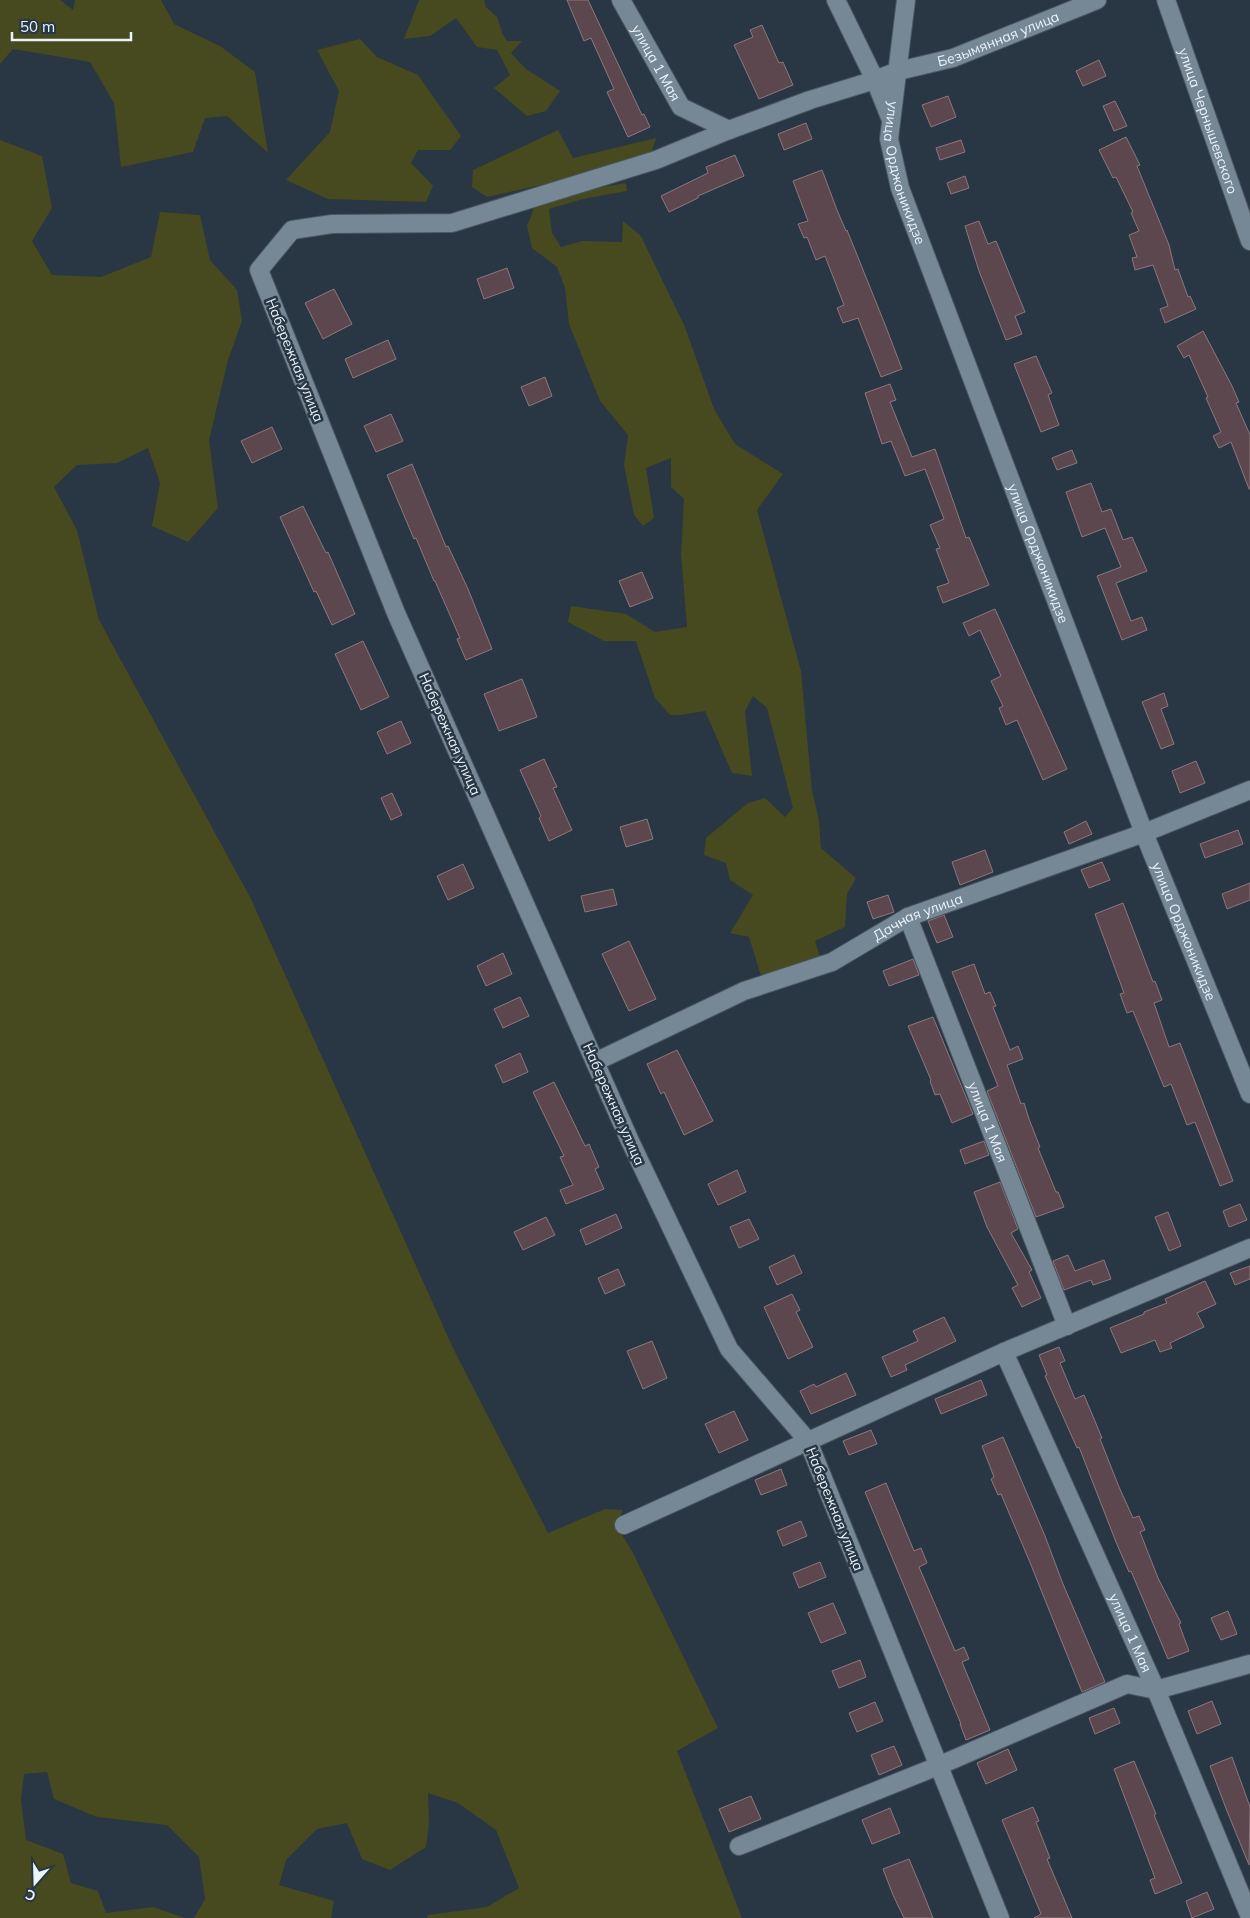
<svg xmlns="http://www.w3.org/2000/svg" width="1250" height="1918" viewBox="0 0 1250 1918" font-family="Mulish,sans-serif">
<rect width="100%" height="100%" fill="#283743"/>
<g fill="#47491f">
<path d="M0 0H60L73 10 75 0H161L174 24 220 46 255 72 268 153 227 116 205 118 193 152 121 167 114 103 90 62 13 49 0 64Z"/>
<path d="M419 0H484L486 7 497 17 503 35 507 41H522L511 53 526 69 560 91 546 111 527 116 494 88 510 75 497 50 477 47 456 18 430 36 404 39Z"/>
<path d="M360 39 377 57 418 75 461 136 450 150H418L411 163 433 186 426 202 328 199 286 180 330 132 339 91 317 50Z"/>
<path d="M558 130 573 158 656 138 652 151 573 178 487 197 472 187 473 170Z"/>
<path d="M0 140 42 156 52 208 32 241 52 275 101 277 151 257 160 212 200 215 210 260 237 290 242 321 228 360 209 440 218 508 188 542 152 526 160 483 148 448 117 463 77 465 54 487 77 530 99 620 251 899 453 1348 548 1533 605 1509 623 1510 616 1525 633 1553 718 1728 677 1751 742 1918H427L428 1915 487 1907 519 1888 496 1830 458 1803 428 1793 429 1823 426 1847 390 1870 362 1859 347 1823 317 1829 286 1860 279 1885 334 1901 331 1918H194L205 1899 199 1857 167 1825 97 1817 54 1799 47 1772 24 1774 21 1800 26 1840 63 1854 71 1883 98 1891 106 1913 153 1907 185 1918H0Z"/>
<path d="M626 183 627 191 583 199 549 209 552 233 561 247 582 241 622 242 623 221 641 236 685 327 714 409 735 444 783 474 757 510 801 671 812 791 819 820 821 848 856 878 847 894 845 927 815 941 820 957 761 976 749 937 730 933 753 895 730 880 726 863 704 855 706 838 748 803 765 798 785 817 793 808 767 708 753 696 745 711 752 776 732 773 705 711 680 715H670L655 698 636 641H604L568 622 571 606 626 614 655 632 687 627 681 554 684 499 671 487V458L646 468 654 518 643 526 634 515 624 465 628 435 600 401 569 324 565 288 557 267 532 248 527 226 534 208 562 194Z"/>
</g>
<g fill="#5b474d" stroke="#8d777d">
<path d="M567 0H588L642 115 644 114 650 127 628 137 607 92 614 89 591 38 584 41Z"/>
<path d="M762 25 779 63 783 62 793 85 759 99 734 45 753 37 750 30Z"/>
<path d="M1099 60 1106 76 1083 86 1076 71Z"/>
<path d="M948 96 956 117 931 127 922 105Z"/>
<path d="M1115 101 1127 126 1114 131 1103 106Z"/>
<path d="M806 123 812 139 784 150 778 134Z"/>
<path d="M1126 137 1140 165 1137 166 1169 245 1175 270 1178 269 1188 297 1190 296 1196 309 1165 323 1160 309 1168 306 1153 265 1135 270 1132 258 1137 257 1129 235 1139 231 1131 213 1133 212 1116 177 1113 178 1099 150Z"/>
<path d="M961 140 965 152 940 160 936 148Z"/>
<path d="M735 155 744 176 698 196V198L669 212 661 196 708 173 706 167Z"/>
<path d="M822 170 837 210 846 231 847 230 886 327 902 369 881 377 858 318 843 323 837 308 844 305 825 256 816 260 807 237 804 238 798 224 808 221 793 181Z"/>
<path d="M965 176 969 188 951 194 947 183Z"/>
<path d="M979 221 988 244 996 241 1025 312 1015 316 1022 334 1006 340 979 271 965 226Z"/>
<path d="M507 268 514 288 484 299 477 279Z"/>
<path d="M334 289 352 324 323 339 305 303Z"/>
<path d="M1203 331 1232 386 1239 402 1236 403 1250 435V489H1249L1231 442 1219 448 1213 436 1221 432 1206 398 1208 397 1189 355 1184 358 1177 346Z"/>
<path d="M388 340 396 359 353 378 345 359Z"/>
<path d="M1036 356 1052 393 1048 395 1059 425 1041 432 1014 364Z"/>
<path d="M545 377 552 396 529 406 521 387Z"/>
<path d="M890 384 896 400 890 402 912 457 935 449 966 538 969 537 989 585 943 603 937 587 949 583 936 549 940 548 930 525 944 519 925 469 905 476 891 441 882 444 865 393Z"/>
<path d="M391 414 403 441 376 452 364 426Z"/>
<path d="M272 427 282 449 252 463 241 441Z"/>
<path d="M1072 450 1077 463 1057 470 1052 458Z"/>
<path d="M412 464 446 547 448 546 468 589 492 649 466 660 457 639 460 638 435 581H434L416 538 414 539 387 475Z"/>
<path d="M1091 483 1102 512 1111 509 1123 540 1132 537 1147 571 1116 583 1131 621 1142 617 1147 630 1122 640 1097 576 1121 567 1105 528 1082 537 1066 492Z"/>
<path d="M303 506 326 553 328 552 355 614 332 625 316 591 314 592 280 517Z"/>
<path d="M642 572 653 598 630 607 619 581Z"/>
<path d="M995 609 1067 769 1043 780 1017 720 1006 725 999 708 1003 706 991 681 1001 676 980 630 969 636 963 623Z"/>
<path d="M363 641 389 697 361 710 335 654Z"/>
<path d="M522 679 537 717 499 731 484 694Z"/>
<path d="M1164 693 1168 706 1161 709 1174 744 1161 749 1142 702Z"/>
<path d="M401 721 411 743 387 754 377 732Z"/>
<path d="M544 759 557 787 553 788 572 830 549 841 539 818 541 816 520 770Z"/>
<path d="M1196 761 1205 783 1180 793 1172 771Z"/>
<path d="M392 793 402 815 391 820 381 798Z"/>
<path d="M647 819 653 839 626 847 620 827Z"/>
<path d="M1086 821 1092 834 1069 844 1064 832Z"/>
<path d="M1238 830 1243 844 1205 858 1200 844Z"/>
<path d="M985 850 993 872 960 885 952 862Z"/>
<path d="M1102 862 1110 880 1089 888 1081 870Z"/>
<path d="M463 864 474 888 448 900 437 876Z"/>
<path d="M1250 883V900L1227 909 1222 894Z"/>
<path d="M613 889 617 905 585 912 581 896Z"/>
<path d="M888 895 894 912 873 919 867 902Z"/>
<path d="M1123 903 1153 982 1155 981 1162 1000 1154 1003 1169 1047 1180 1043 1233 1181 1220 1186 1195 1122 1187 1125 1171 1084 1164 1087 1133 1011 1127 1013 1120 994 1124 993 1095 914Z"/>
<path d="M944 915 953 937 937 943 928 921Z"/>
<path d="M629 941 656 999 629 1011 602 954Z"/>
<path d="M503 953 512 974 486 986 477 966Z"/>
<path d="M913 959 919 975 889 986 883 971Z"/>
<path d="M974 964 985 994 990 992 996 1006 993 1007 1010 1050 1018 1046 1023 1059 1007 1065 1021 1104 1024 1103 1029 1119 1040 1147 1038 1148 1056 1192H1058L1064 1207 1036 1217 987 1091 998 1086 952 972Z"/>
<path d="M520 997 529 1016 503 1028 494 1009Z"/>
<path d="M933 1017 973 1114 952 1123 940 1094 935 1095 930 1081 931 1080 908 1026Z"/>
<path d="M677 1050 713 1121 684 1135 664 1092 661 1094 647 1064Z"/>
<path d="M520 1053 528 1072 503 1083 495 1065Z"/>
<path d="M554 1082 585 1146 589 1144 599 1167 595 1169 604 1189 566 1204 560 1190 573 1185 560 1157 564 1156 533 1092Z"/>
<path d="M984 1141 989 1155 965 1164 960 1150Z"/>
<path d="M737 1170 746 1192 718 1205 708 1184Z"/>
<path d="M1000 1182 1018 1229 1011 1233 1032 1270 1029 1272 1041 1298 1022 1307 1012 1288 1018 1285 987 1227 974 1192Z"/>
<path d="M1240 1204 1247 1220 1229 1227 1223 1211Z"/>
<path d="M1168 1212 1181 1246 1169 1251 1155 1217Z"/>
<path d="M616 1214 622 1228 586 1245 580 1230Z"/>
<path d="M546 1217 555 1235 523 1250 514 1232Z"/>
<path d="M749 1219 759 1239 739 1248 730 1227Z"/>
<path d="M794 1255 802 1273 777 1285 769 1267Z"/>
<path d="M1068 1255 1075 1271 1104 1260 1111 1279 1093 1285 1091 1280 1064 1290 1053 1261Z"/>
<path d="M1250 1266V1279L1235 1285 1230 1273Z"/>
<path d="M618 1269 625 1285 605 1294 598 1278Z"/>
<path d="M1205 1281 1216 1304 1197 1313 1204 1327 1170 1343 1172 1348 1160 1352 1155 1340 1121 1353 1110 1328 1144 1314V1312L1167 1303 1165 1299Z"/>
<path d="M792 1294 800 1310 796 1312 813 1347 788 1359 764 1307Z"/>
<path d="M944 1317 956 1341 905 1365 907 1370 891 1377 882 1357 918 1341 913 1331Z"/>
<path d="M652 1341 667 1378 643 1389 627 1351Z"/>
<path d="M1059 1347 1065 1361 1060 1363 1075 1399 1084 1395 1102 1438 1100 1439 1119 1487 1133 1518 1139 1516 1145 1530 1140 1532 1158 1578 1181 1623 1179 1624 1189 1651 1168 1659 1131 1571 1129 1572 1116 1542 1079 1447 1077 1448 1045 1376 1047 1375 1039 1355Z"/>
<path d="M846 1373 856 1395 811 1414 800 1391 814 1384 816 1387Z"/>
<path d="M981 1380 987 1395 941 1414 935 1399Z"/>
<path d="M734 1411 748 1440 719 1453 705 1424Z"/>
<path d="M871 1430 877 1444 849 1455 843 1441Z"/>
<path d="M1003 1437 1045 1536 1063 1584 1105 1682 1082 1692 1029 1560 1001 1494 998 1495 991 1479 994 1477 982 1446Z"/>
<path d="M781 1469 787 1485 761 1495 755 1480Z"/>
<path d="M886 1483 914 1551 921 1548 927 1563 919 1567 955 1651 964 1647 969 1659 962 1662 990 1730 966 1740 960 1724H961L865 1492Z"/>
<path d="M801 1521 807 1536 783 1546 777 1531Z"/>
<path d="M820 1562 826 1577 799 1588 793 1573Z"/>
<path d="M833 1603 846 1633 821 1643 808 1613Z"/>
<path d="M1228 1611 1237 1634 1221 1640 1211 1618Z"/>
<path d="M860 1660 866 1677 839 1688 832 1671Z"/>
<path d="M1212 1701 1221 1724 1197 1734 1188 1711Z"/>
<path d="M875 1702 883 1721 857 1732 849 1713Z"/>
<path d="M1114 1708 1120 1723 1095 1734 1089 1718Z"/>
<path d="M894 1746 902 1765 879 1775 871 1755Z"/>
<path d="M1008 1749 1017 1770 986 1784 977 1763Z"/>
<path d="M1232 1757 1250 1807 1249 1865 1227 1811 1210 1766Z"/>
<path d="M1134 1761 1156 1814 1154 1815 1182 1883 1155 1894 1150 1880 1155 1878 1114 1769Z"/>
<path d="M751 1796 761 1819 729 1832 719 1809Z"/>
<path d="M1033 1807 1039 1821 1036 1822 1050 1858 1047 1859 1072 1918H1034L1041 1914 1002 1820Z"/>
<path d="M890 1808 900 1833 872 1844 862 1820Z"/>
<path d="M909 1859 924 1895 933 1918H904L893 1895 883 1869Z"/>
<path d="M1207 1892 1214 1909 1192 1918 1186 1901Z"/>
</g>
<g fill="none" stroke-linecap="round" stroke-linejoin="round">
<defs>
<g id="minor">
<path id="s1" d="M621 0 681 107 729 130"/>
<path d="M836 0 875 80 891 120"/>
<path id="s2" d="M906 0 889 139 900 188 1144 833 1250 1094"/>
<path id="s3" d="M1166 0 1250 241"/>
<path id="s4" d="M908 917 1067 1326"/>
<path id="s5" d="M595 1062 744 991 832 962 908 917 1144 833 1250 790"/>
<path id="s6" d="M1004 1352 1156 1690 1250 1917"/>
<path d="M624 1525 1004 1352 1250 1248"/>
<path d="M739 1846 938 1766 1127 1684 1156 1690 1250 1664"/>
<path id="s7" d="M1000 1918 808 1441 729 1349 630 1141 396 613 259 270 292 230 332 224 452 223 656 160 729 130 810 100 875 80 898 71 953 58 1097 0"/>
</g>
</defs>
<use href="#minor" stroke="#4a5660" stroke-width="20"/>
<use href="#minor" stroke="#768795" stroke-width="18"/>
</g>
<g text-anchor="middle" stroke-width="5" stroke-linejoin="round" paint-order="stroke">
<g font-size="14" fill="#ebf4fb" stroke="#283743">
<text dy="5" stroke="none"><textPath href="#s7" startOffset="2602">Безымянная улица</textPath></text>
<text dy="5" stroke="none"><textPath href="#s1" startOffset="72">улица 1 Мая</textPath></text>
<text dy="5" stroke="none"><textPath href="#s3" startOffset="128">улица Чернышевского</textPath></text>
<text dy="5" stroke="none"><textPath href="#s2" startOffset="176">улица Орджоникидзе</textPath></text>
<text transform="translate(295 360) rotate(68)" y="5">Набережная улица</text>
<text dy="5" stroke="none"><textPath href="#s2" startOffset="581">улица Орджоникидзе</textPath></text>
<text transform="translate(450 734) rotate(66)" y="5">Набережная улица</text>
<text dy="5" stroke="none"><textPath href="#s5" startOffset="355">Дачная улица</textPath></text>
<text dy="5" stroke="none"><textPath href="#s2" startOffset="986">улица Орджоникидзе</textPath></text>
<text transform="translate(614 1104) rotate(66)" y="5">Набережная улица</text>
<text dy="5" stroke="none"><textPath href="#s4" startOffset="220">улица 1 Мая</textPath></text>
<text transform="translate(835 1509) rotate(68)" y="5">Набережная улица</text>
<text dy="5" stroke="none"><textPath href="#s6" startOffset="308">улица 1 Мая</textPath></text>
</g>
</g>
<g transform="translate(35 1883) rotate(200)" stroke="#283743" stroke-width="4" paint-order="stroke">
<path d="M0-4L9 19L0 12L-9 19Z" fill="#ebf4fb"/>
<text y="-8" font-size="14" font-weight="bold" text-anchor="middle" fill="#ebf4fb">С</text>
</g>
<path d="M12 32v8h119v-8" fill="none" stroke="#ebf4fb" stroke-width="2.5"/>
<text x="20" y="32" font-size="15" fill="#ebf4fb" stroke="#283743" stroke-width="4" paint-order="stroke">50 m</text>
</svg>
